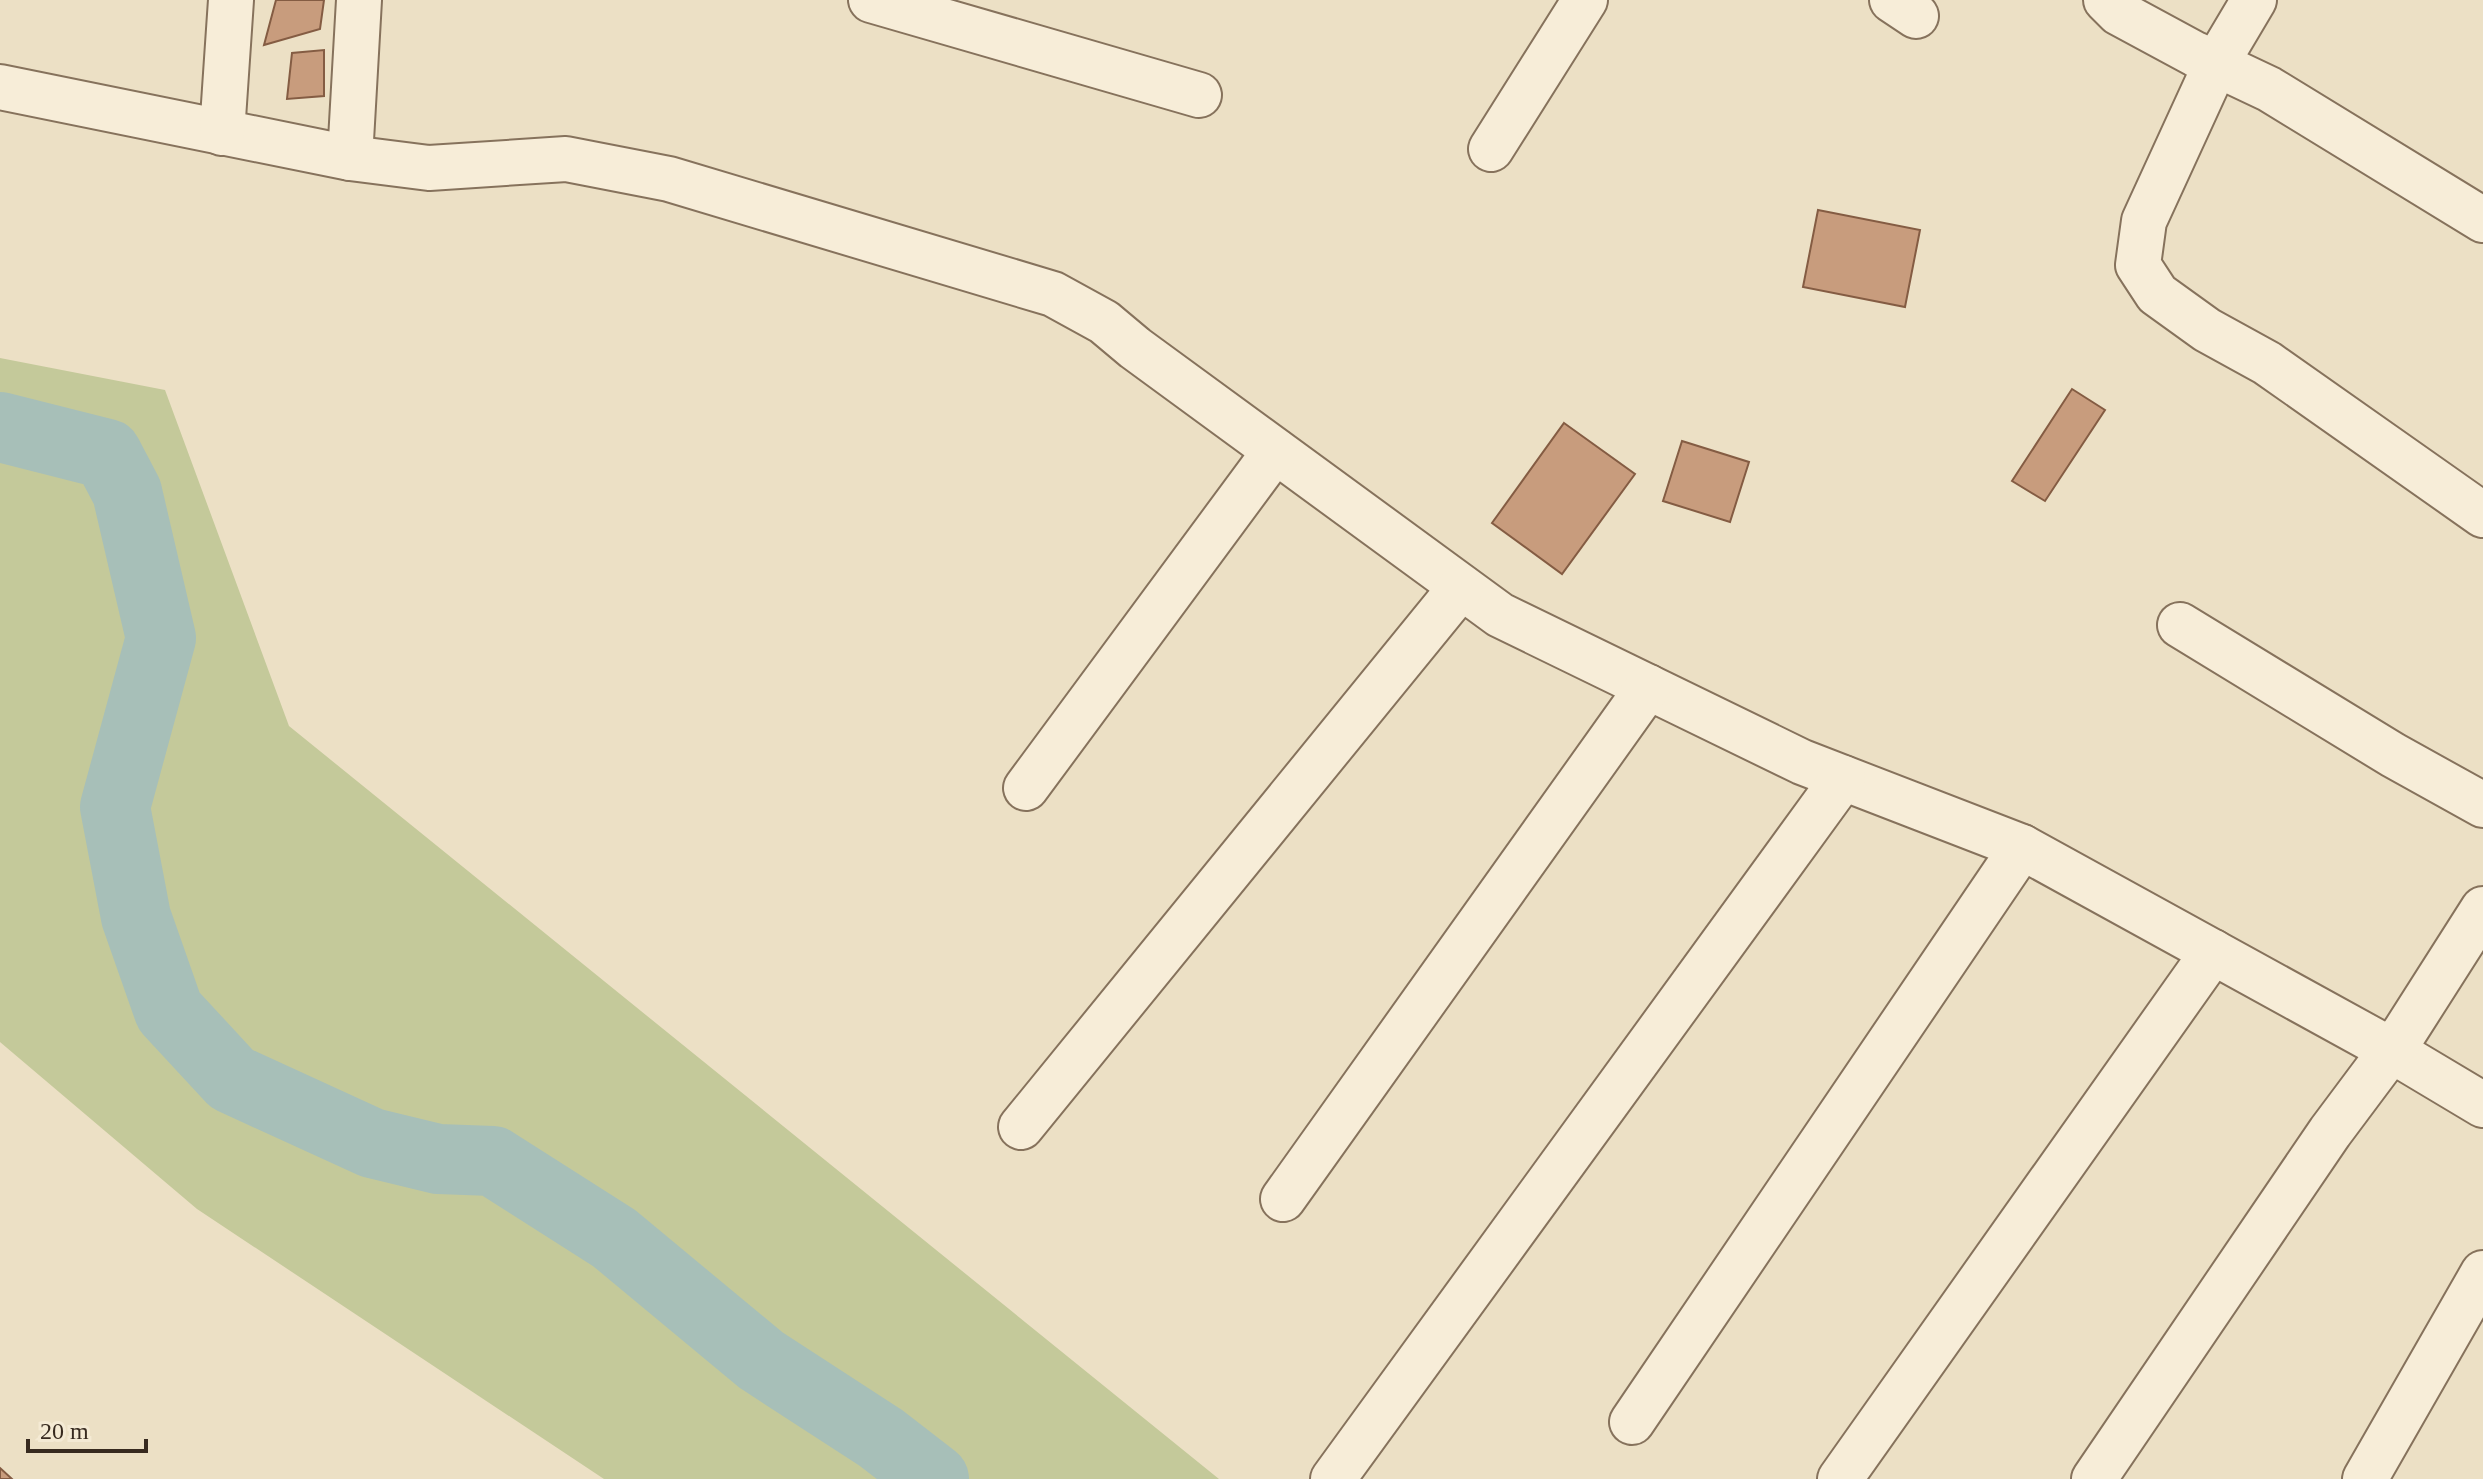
<svg xmlns="http://www.w3.org/2000/svg" width="2483" height="1479" viewBox="0 0 2483 1479" font-family="Georgia,serif">
<rect width="100%" height="100%" fill="#ece0c5"/>
<path fill="#c4c99a" d="M0 358 165 390 289 726 1219 1479H604L197 1209 0 1042Z"/>
<g fill="none" stroke-linecap="round" stroke-linejoin="round">
<path stroke="#a7bfb8" stroke-width="70" d="M0 427 107 454 127 492 161 638 115 807 136 917 169 1011 232 1079 372 1143 438 1159 493 1161 614 1238 761 1360 881 1438 934 1479"/>
</g>
<g fill="#c89c7d" stroke="#845c43" stroke-width="2">
<path d="M276 0H324L320 29 264 45Z"/>
<path d="M324 50V96L287 99 292 53Z"/>
<path d="M1818 210 1920 230 1905 307 1803 287Z"/>
<path d="M2072 389 2105 410 2045 501 2012 481Z"/>
<path d="M1564 423 1635 474 1562 574 1492 523Z"/>
<path d="M1682 441 1749 462 1730 522 1663 501Z"/>
<path d="M0 1468 12 1479H0Z"/>
</g>
<g fill="none" stroke-linecap="round" stroke-linejoin="round">
<defs>
<g id="minor">
<path d="M871 0 1199 95"/>
<path d="M1892 0 1916 16"/>
<path d="M2106 0 2119 13 2195 54 2269 89 2483 220"/>
<path d="M2254 0 2216 64 2144 221 2138 265 2157 294 2207 330 2267 363 2483 515"/>
<path d="M0 87 350 158 429 168 566 159 669 179 1053 294 1104 322 1135 348 1500 615 1802 762 2022 847 2391 1050 2483 1105"/>
<path d="M222 133 231 0"/>
<path d="M1491 149 1585 0"/>
<path d="M350 158 359 0"/>
<path d="M2180 625 2393 755 2483 805"/>
<path d="M1026 788 1275 451"/>
<path d="M1021 1127 1461 587"/>
<path d="M1283 1199 1648 687"/>
<path d="M1632 1422 2022 847"/>
<path d="M1333 1479 1843 778"/>
<path d="M1840 1479 2213 952"/>
<path d="M2094 1479 2330 1132 2404 1033 2483 909"/>
<path d="M2365 1479 2483 1273"/>
</g>
</defs>
<use href="#minor" stroke="#86725c" stroke-width="48"/>
<use href="#minor" stroke="#f7edd8" stroke-width="44"/>
</g>
<path d="M28 1439v12h118v-12" fill="none" stroke="#372a1f" stroke-width="4"/>
<text x="40" y="1439" font-size="24" fill="#372a1f" stroke="#f4ead4" stroke-width="6" paint-order="stroke">20 m</text>
</svg>
